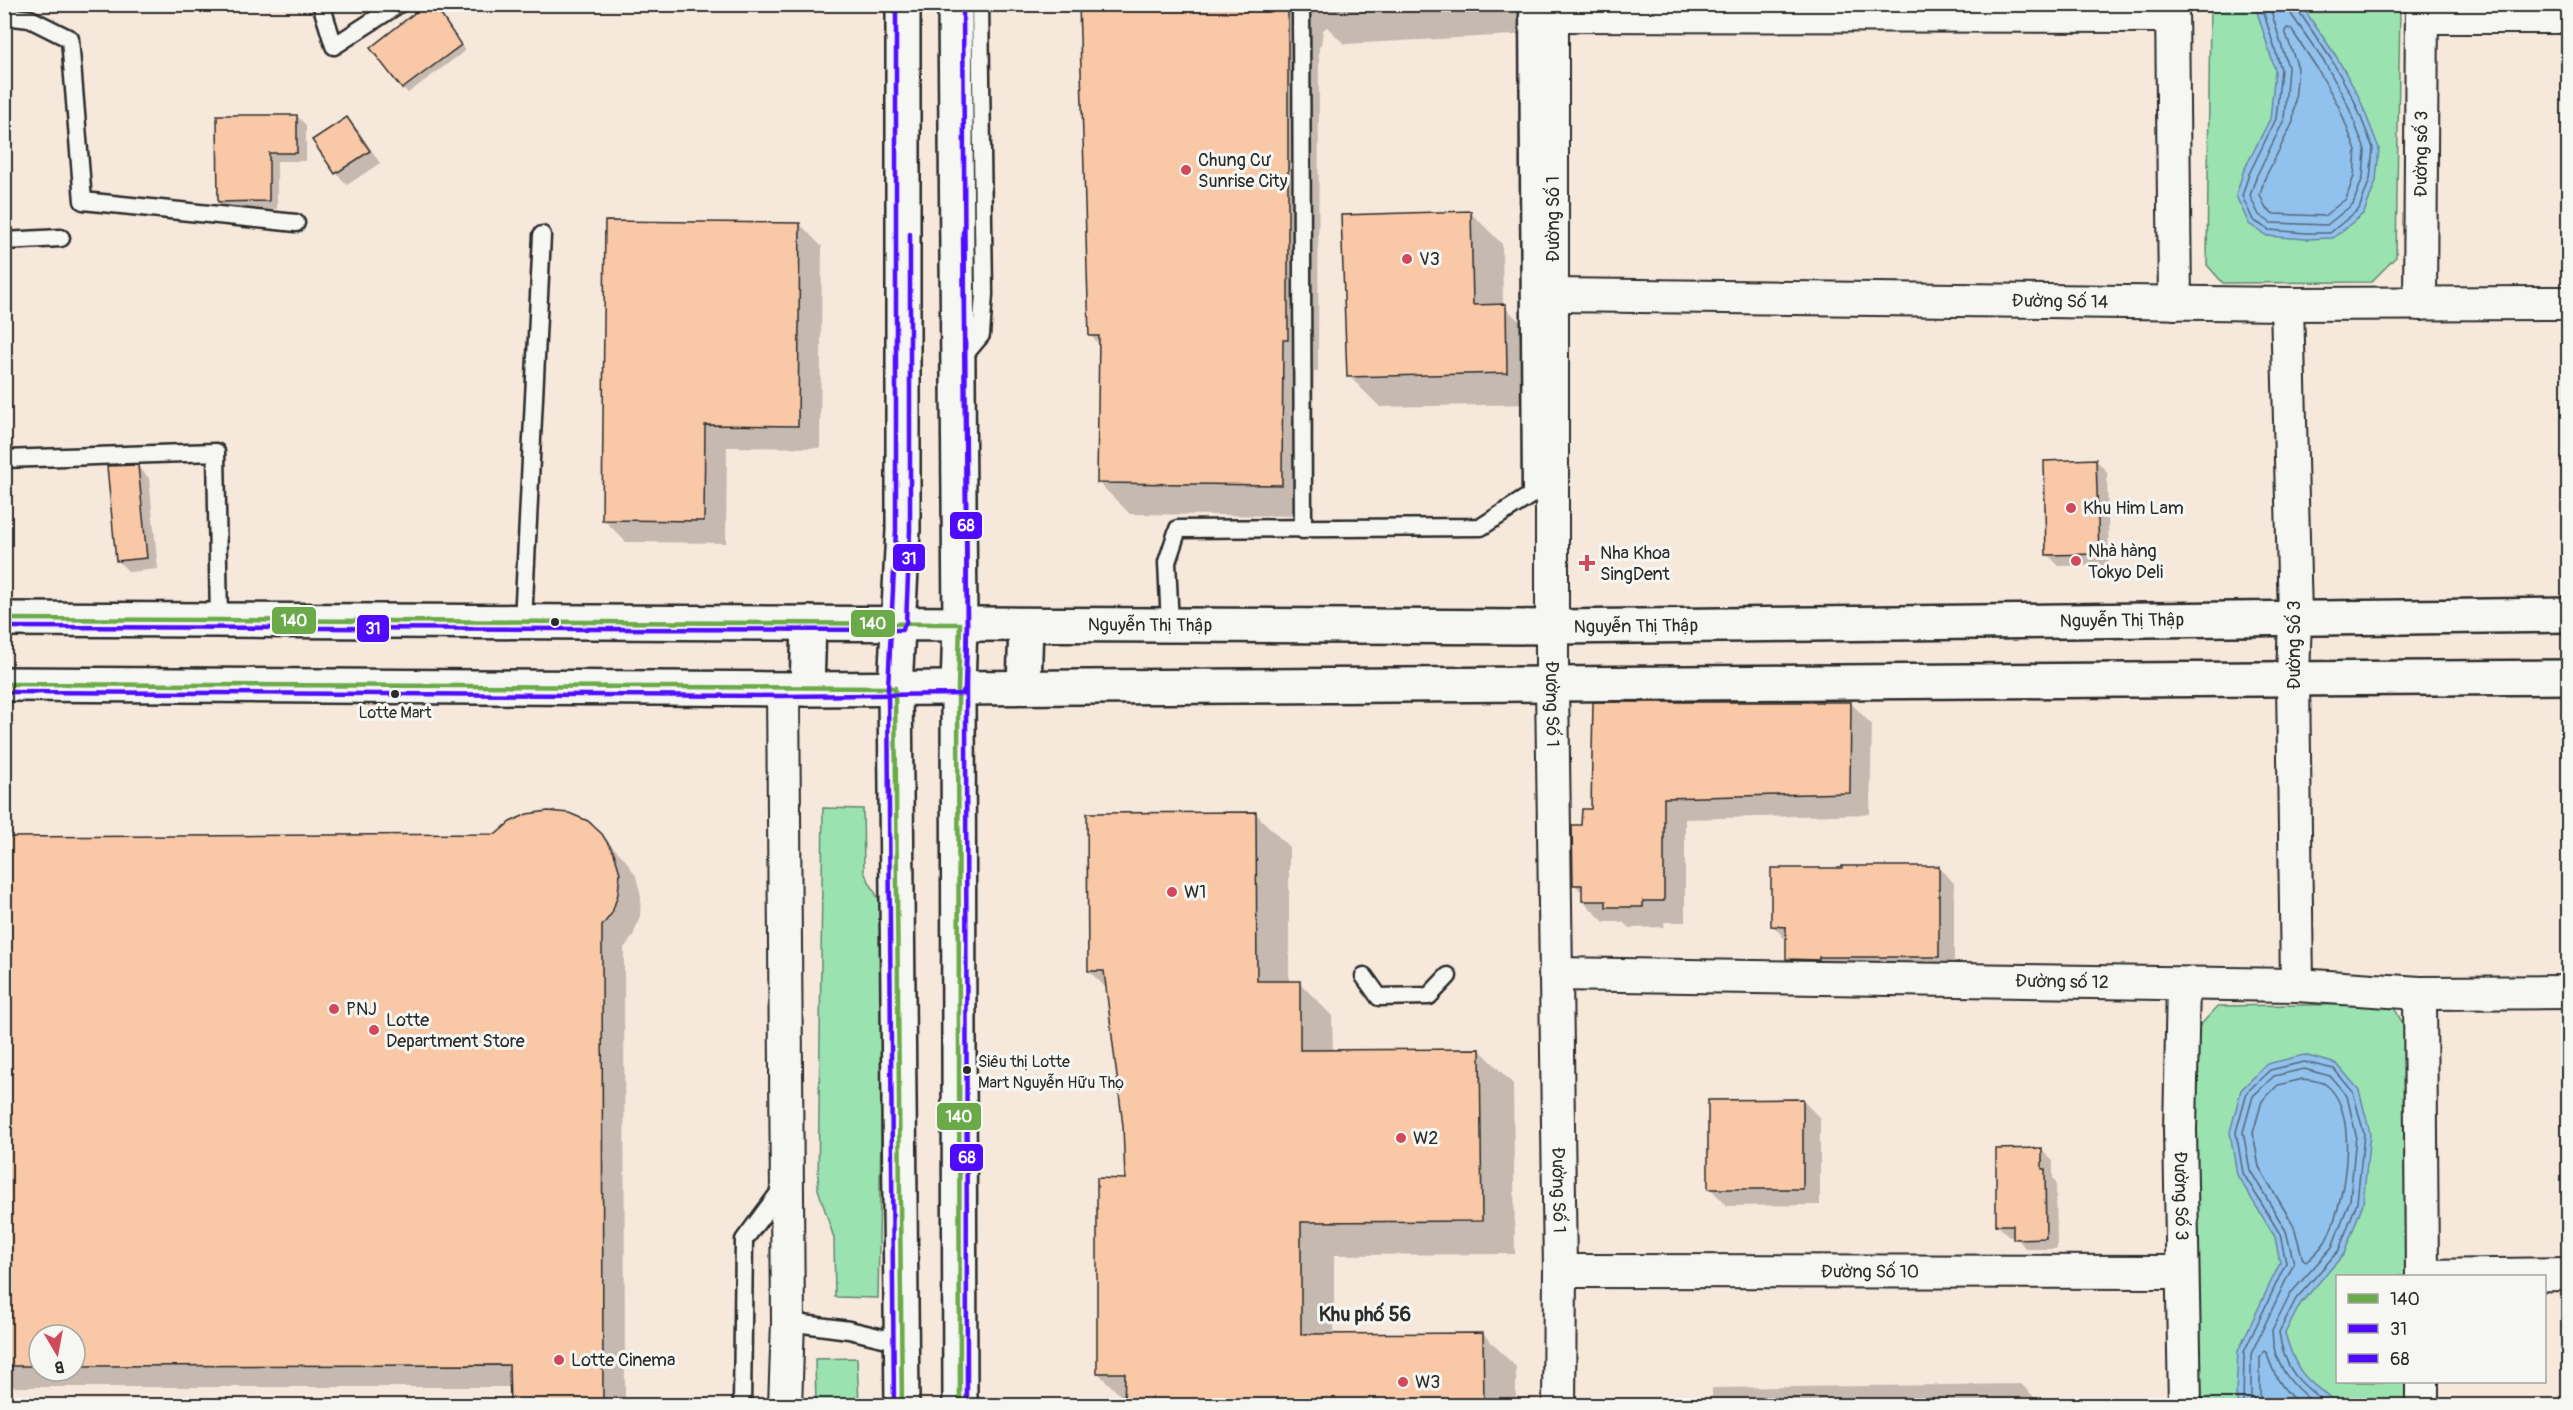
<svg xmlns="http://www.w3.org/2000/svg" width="2573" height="1410" viewBox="0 0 2573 1410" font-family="Pangolin,sans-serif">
<rect width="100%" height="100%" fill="#f7e8dc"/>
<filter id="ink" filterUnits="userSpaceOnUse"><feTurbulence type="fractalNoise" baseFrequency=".0167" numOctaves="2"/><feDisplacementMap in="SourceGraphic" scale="12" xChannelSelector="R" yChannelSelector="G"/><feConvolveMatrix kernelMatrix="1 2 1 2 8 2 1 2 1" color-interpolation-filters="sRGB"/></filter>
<g filter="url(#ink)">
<g fill="#9ae3b1" stroke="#62876e" stroke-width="1.5">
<path d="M2210 5H2400L2396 257 2371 282 2223 283 2207 265Z"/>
<path d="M823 808 863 809 864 872 885 911 878 1298 835 1297 834 1238 818 1189Z"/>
<path d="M2392 1004 2409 1035V1276H2338V1382H2409V1405H2200L2195 1031 2218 1006Z"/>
<path d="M857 1358 859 1405H816L815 1359Z"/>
</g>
<g fill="#91c1ed" stroke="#68859f" stroke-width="1.5">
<path d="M2255 5H2301L2336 56 2359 97 2379 148 2376 181 2364 213 2333 238 2306 239 2267 236 2249 224 2236 196 2243 172 2270 119 2275 70Z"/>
<path d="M2304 1055 2337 1064 2359 1090 2370 1133 2363 1203 2344 1254 2301 1303 2285 1333C2297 1376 2306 1380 2341 1405H2238L2236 1393 2238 1351 2280 1263 2275 1237 2237 1175 2230 1132 2241 1090 2267 1064Z"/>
</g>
<g fill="#0003" fill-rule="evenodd">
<path d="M1080 4H1532L1533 34 1344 44 1327 27 1323 30 1321 45 1319 46 1318 371H1314L1313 516 1130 514 1099 483 1100 345 1090 335Z"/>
<path d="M436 8 465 51 408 93 403 88Z"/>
<path d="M297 116 306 125V161H277V209L228 211 219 202Z"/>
<path d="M347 119 358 130 380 163 347 185 336 173Z"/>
<path d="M1471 213 1502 244 1503 306 1537 337 1538 404 1380 407 1349 376Z"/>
<path d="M800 224 822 247 820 448 727 447 726 543 626 542 603 519Z"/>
<path d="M2096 460 2107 472 2109 565 2059 566 2047 554Z"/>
<path d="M138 467 149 478 158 569 129 572 118 561Z"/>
<path d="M1851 703 1872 725 1870 814 1685 819V922H1664V927L1629 928 1623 922H1604L1583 901V893L1574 884 1583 827 1592 810Z"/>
<path d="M1256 814 1289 847V982H1299L1332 1016 1333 1051 1480 1050 1513 1084 1515 1254 1334 1255V1335L1483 1334 1516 1367V1406H1125V1400L1098 1373 1127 1180 1124 1126 1107 989 1089 971Z"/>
<path d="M601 835 624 858 636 876 641 896 640 916 633 936 624 948 625 1406H511V1387H15L4 1377V838ZM39 1335H75V1371H39Z"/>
<path d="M1939 868 1954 883V972L1803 974 1788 959 1787 941 1773 926Z"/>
<path d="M1803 1101 1820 1118V1205L1727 1206 1710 1188Z"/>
<path d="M2041 1150 2053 1161V1178L2056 1182 2057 1249H2026L2015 1236H2009L1997 1225Z"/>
<path d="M2021 1384 2038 1401V1406H1712V1388Z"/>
</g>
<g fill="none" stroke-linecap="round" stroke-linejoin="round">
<g stroke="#546779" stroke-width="1.5">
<path d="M2261 4 2281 69 2276 119 2249 174 2242 196 2253 220 2269 230 2306 233H2330L2359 209 2370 179 2373 148 2354 100 2331 59 2298 10 2297 4"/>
<path d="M2269 4 2288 67 2284 120 2256 177 2250 196 2259 215 2271 223 2327 225 2353 204 2363 177 2365 150 2347 103 2325 63 2291 14 2289 4"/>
<path d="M2287 28 2291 29 2317 68 2339 107 2356 151 2354 176 2346 199 2324 216 2274 214 2266 209 2260 195 2264 180 2293 122 2298 68 2285 31Z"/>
<path d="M2303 1079C2309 1080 2320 1081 2325 1084 2362 1110 2344 1209 2325 1242 2320 1249 2312 1257 2306 1262L2303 1260 2294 1226 2259 1167 2253 1133 2262 1101 2278 1085Z"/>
<path d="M2243 1406 2244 1352 2286 1263 2280 1234 2243 1173 2236 1132 2247 1092 2270 1070 2304 1062 2334 1069 2353 1092 2364 1134 2357 1202 2339 1250 2296 1299 2279 1332C2284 1371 2300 1384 2330 1406"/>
<path d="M2251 1406V1354L2294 1263 2286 1231 2250 1170 2243 1132 2253 1096 2274 1076 2304 1069 2330 1076 2347 1096 2356 1135 2350 1200 2332 1247 2290 1294 2272 1330C2272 1364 2292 1387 2318 1406"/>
<path d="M2260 1406V1357L2264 1351 2267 1353C2273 1375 2283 1392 2302 1406"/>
</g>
</g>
<g fill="#f8c8a7" stroke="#2b2b2b" stroke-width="1.5">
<path d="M426 4H434L461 45 402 89 370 48Z"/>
<path d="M1079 4H1288V340H1283L1282 485 1097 483 1099 336H1089Z"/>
<path d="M217 115H297V153H269V201L218 202Z"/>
<path d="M347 117 370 151 335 174 312 140Z"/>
<path d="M1471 211 1473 305 1506 304 1507 373 1347 377 1341 215Z"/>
<path d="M605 221 800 223 798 426 705 425 704 521 602 520Z"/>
<path d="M2096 459 2099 554 2046 555 2044 461Z"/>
<path d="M138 465 147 558 116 561 107 466Z"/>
<path d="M1593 702H1851L1850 793 1664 798V901H1643V907H1606V901H1582V885H1573L1572 825H1581L1582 809H1591Z"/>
<path d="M548 811 569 813 588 821 602 834 614 853 620 873 618 894 612 913 602 926 603 1406H510L509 1365 75 1366V1335H39V1366H4V837L496 834 510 822 527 814Z"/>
<path d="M1256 812 1257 981H1300V1050L1480 1049 1482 1221 1301 1222V1334L1483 1333 1484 1406H1124L1125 1373H1097V1178L1125 1179 1123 1126 1104 971H1088L1087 813Z"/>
<path d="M1842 866H1939V957H1819V960L1786 959V927L1771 926V868H1842Z"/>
<path d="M1803 1099V1189H1708V1100Z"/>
<path d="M2042 1148V1169H2045L2046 1238 2013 1239V1225H1996V1149Z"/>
</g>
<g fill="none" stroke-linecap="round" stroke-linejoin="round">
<defs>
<g id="lane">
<path d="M321 4 334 46 399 4"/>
<path d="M1301 4 1303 530"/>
<path d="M4 16 30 19 70 39 83 201 296 223"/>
<path d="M4 241 61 238"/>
<path d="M960 360 981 335 984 294 980 4"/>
<path d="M4 459 216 452 219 620"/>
<path d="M523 622 542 235"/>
<path d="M1170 625 1167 562 1178 529 1481 527 1531 495 1528 4"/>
<path d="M1364 976 1379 997 1429 996 1448 976"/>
<path d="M788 1322 849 1330 900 1342"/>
<path d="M742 1406 744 1240 784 1186"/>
</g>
<g id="street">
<path id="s1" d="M1552 4V684L1560 1271 1559 1406"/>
<path d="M2172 4 2175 303"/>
<path d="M1552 15 2172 16"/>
<path d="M2422 17H2568"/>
<path id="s2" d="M1553 295 2287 304 2568 303"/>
<path d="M2287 304 2295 616 2293 679 2297 985"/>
<path id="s3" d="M2420 304 2422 4"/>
<path d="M783 689 788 1322 785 1406"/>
<path id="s4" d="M1555 974 2297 985 2420 993 2568 992"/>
<path id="s5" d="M2183 984 2180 1130 2185 1406"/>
<path d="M2420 993 2422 1276"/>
<path id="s6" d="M1560 1271 2181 1272"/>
<path d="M2422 1276 2568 1274"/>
<path d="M2422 1382V1406"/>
</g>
<g id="secondary">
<path id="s7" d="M4 619 1554 627 2568 615"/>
<path d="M4 684 807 689 2568 677"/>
<path d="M1024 687 1026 625"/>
<path d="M807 689 809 623"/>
</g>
<g id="primary">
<path d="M955 4 960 624 958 688 960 1406"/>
<path d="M902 1406 895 688 903 530V4"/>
</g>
</defs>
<use href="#lane" stroke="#2b2b2b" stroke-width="21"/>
<use href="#street" stroke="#2b2b2b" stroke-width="36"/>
<use href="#secondary" stroke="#2b2b2b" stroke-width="38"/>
<use href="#primary" stroke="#2b2b2b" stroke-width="38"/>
<use href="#lane" stroke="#f6f6f2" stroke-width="16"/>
<use href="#street" stroke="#f6f6f2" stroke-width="32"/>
<use href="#secondary" stroke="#f6f6f2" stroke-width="33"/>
<use href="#primary" stroke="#f6f6f2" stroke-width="33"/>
<defs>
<g id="bus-1">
<path d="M4 619 960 624 958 688 960 1406"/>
<path d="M4 684 895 688 902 1406"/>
</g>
<g id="bus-2">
<path d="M4 627 902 630 906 623 910 530V234"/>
<path d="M4 692 783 696 962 694 965 688 967 624 963 4"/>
</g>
<g id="bus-3">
<path d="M963 232 967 624 966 688 967 1406"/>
<path d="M894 1406 888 688 896 530V4"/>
</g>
</defs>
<use href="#bus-1" stroke="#f6f6f2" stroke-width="9"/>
<use href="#bus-2" stroke="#f6f6f2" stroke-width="9"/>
<use href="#bus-3" stroke="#f6f6f2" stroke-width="9"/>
<use href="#bus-1" stroke="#6baa48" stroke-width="4.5"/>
<use href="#bus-2" stroke="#4f0aff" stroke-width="4.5"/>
<use href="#bus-3" stroke="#4f0aff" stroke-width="4.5"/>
</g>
</g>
<g fill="#d1495b" stroke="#f6f6f2" stroke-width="2">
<circle cx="1186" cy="170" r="6"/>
<circle cx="1407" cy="259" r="6"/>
<circle cx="2071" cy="508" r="6"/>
<circle cx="2076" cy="561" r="6"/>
<path d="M1584 554h6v6h6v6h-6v6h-6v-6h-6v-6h6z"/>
<circle cx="1172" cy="892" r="6"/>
<circle cx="334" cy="1009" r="6"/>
<circle cx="374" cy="1030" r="6"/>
<circle cx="1401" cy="1138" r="6"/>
<circle cx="559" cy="1360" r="6"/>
<circle cx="1403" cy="1382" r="6"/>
</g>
<g fill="#2b2b2b" stroke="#f6f6f2" stroke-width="2">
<circle cx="555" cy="622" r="5"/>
<circle cx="395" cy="694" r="5"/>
<circle cx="967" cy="1070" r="5"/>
</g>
<g text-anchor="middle" stroke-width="6" stroke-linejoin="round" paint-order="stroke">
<g font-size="16" fill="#2b2b2b" stroke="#f6f6f2">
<text x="395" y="718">Lotte Mart</text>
<text x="978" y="1067" text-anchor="start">Siêu thị Lotte<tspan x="978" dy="21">Mart Nguyễn Hữu Thọ</tspan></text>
</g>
<g font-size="18" fill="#2b2b2b" stroke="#f6f6f2">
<text dy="6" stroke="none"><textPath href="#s3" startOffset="150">Đường số 3</textPath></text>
<text transform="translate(1553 219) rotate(-90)" y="6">Đường Số 1</text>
<text dy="6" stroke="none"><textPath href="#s2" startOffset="507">Đường Số 14</textPath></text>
<text dy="6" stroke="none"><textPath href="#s7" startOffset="2118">Nguyễn Thị Thập</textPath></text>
<text dy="6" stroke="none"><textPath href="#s7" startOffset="1146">Nguyễn Thị Thập</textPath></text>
<text dy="6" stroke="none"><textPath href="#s7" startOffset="1632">Nguyễn Thị Thập</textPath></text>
<text transform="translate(2294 645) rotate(-90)" y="6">Đường Số 3</text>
<text dy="6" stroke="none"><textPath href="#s1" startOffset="700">Đường Số 1</textPath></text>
<text dy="6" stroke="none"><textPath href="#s4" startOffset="507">Đường số 12</textPath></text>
<text dy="6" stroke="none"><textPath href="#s1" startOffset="1186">Đường Số 1</textPath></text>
<text dy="6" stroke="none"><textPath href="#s5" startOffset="212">Đường Số 3</textPath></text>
<text dy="6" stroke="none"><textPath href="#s6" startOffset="310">Đường Số 10</textPath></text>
</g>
<g font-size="18" fill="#2b2b2b" stroke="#f6f6f2" text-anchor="start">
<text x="1198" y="166">Chung Cư<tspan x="1198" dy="21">Sunrise City</tspan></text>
<text x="1419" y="265">V3</text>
<text x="2083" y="514">Khu Him Lam</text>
<text x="2088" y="557">Nhà hàng<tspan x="2088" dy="21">Tokyo Deli</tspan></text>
<text x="1600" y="559">Nha Khoa<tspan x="1600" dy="21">SingDent</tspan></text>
<text x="1184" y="898">W1</text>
<text x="346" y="1015">PNJ</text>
<text x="386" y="1026">Lotte<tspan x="386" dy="21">Department Store</tspan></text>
<text x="1413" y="1144">W2</text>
<text x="571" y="1366">Lotte Cinema</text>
<text x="1415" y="1388">W3</text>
</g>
<g font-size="20" font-weight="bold" fill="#2b2b2b" stroke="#f6f6f2">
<text x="1365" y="1321">Khu phố 56</text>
</g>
</g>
<g stroke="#f6f6f2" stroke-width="2">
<rect x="949" y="511" width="34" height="29" rx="6" fill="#4f0aff"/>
<rect x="892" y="543" width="34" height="29" rx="6" fill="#4f0aff"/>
<rect x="271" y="606" width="46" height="29" rx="6" fill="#6baa48"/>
<rect x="850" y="609" width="46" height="29" rx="6" fill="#6baa48"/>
<rect x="356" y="614" width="34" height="29" rx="6" fill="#4f0aff"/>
<rect x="936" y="1102" width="46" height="29" rx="6" fill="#6baa48"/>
<rect x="949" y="1143" width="35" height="29" rx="6" fill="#4f0aff"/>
</g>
<g font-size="16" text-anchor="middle" font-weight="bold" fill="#fff">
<text x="966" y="531">68</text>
<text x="909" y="564">31</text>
<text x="294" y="626">140</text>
<text x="873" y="629">140</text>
<text x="373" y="634">31</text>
<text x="959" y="1122">140</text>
<text x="967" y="1163">68</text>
</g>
<rect width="2573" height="1410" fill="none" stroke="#f6f6f2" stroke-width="24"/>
<rect x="12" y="12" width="2549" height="1386" fill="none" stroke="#2b2b2b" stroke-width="2" filter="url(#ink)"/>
<rect x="2336" y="1275" width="210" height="108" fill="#f6f6f2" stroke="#a5a5a2" stroke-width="1.5"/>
<rect x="2348" y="1294" width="30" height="9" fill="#6baa48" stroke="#a5a5a2" stroke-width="1.5"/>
<text x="2390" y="1305" font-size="18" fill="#2b2b2b">140</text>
<rect x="2348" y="1324" width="30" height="9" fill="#4f0aff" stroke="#a5a5a2" stroke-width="1.5"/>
<text x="2390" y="1335" font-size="18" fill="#2b2b2b">31</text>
<rect x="2348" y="1354" width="30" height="9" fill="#4f0aff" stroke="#a5a5a2" stroke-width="1.5"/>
<text x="2390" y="1365" font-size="18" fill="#2b2b2b">68</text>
<g transform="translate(57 1353) rotate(170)"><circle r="28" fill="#f6f6f2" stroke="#a5a5a2" stroke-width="1.5"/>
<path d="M0-4.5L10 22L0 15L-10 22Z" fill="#d1495b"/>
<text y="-9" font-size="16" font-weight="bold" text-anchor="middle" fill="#2b2b2b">B</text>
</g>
</svg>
